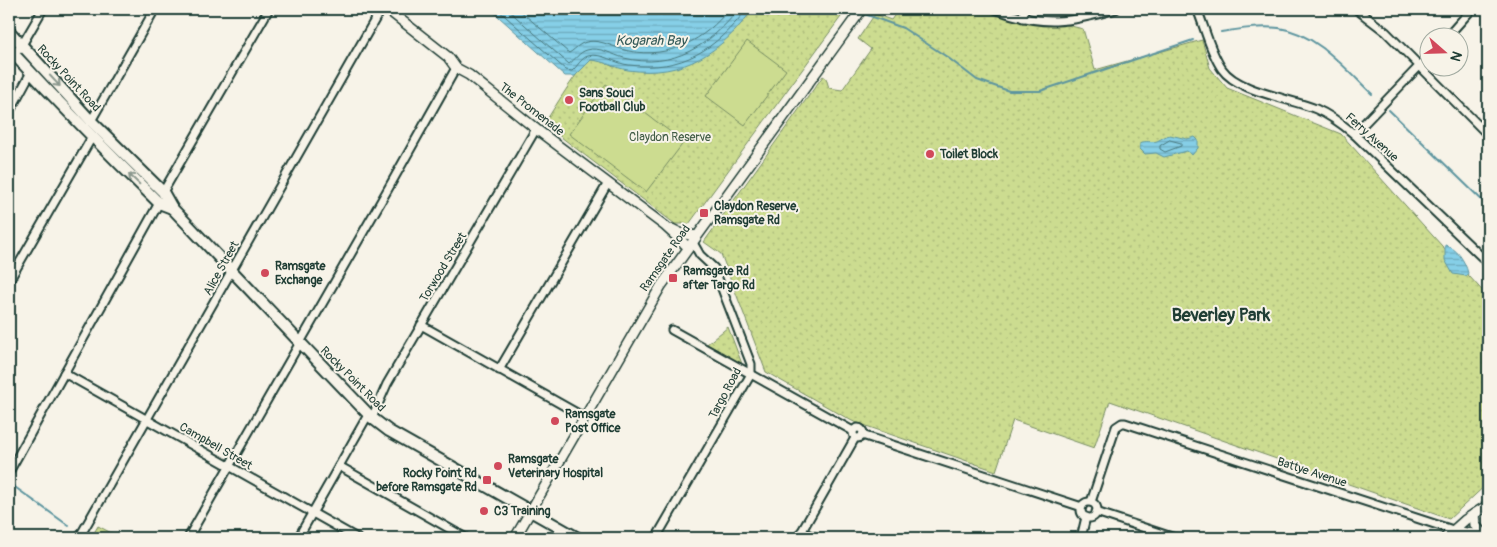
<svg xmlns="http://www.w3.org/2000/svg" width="1497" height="547" viewBox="0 0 1497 547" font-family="Pangolin,sans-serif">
<defs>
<pattern id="grass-dots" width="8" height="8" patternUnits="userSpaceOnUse" patternTransform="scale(1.25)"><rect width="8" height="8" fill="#ccdc90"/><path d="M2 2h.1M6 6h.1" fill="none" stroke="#afbe7d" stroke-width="1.8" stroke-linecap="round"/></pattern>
<pattern id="water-rules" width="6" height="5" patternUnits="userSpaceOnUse" patternTransform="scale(1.25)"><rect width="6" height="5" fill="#86cfe7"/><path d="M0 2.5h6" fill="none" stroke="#6da9bc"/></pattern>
</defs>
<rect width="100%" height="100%" fill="#f7f3e8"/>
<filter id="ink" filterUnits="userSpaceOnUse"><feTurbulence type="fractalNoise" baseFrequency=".02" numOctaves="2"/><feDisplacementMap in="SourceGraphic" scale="10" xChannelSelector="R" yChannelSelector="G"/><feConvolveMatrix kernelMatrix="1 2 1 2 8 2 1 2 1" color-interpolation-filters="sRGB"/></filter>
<g filter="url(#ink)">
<g fill="url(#grass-dots)" stroke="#768c62">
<path d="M753 9H842L846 10 689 224H675L544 124C551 114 581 62 591 60 598 59 607 64 614 67L734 32Z"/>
<path d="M899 9H1003L1083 29 1095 70 1202 40 1210 68 1227 88 1341 134 1488 297V483L1449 519 1110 401 1094 448 1013 420 996 471 852 421 766 372 721 254 704 242 823 76 826 78 829 88 842 90 871 49 858 39 875 14 891 20Z"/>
<path d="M728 327 742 364 707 344Z"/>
<path d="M98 526 121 538H91Z"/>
</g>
<g fill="#ccdc90" stroke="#768c62">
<path d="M747 41 786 70 745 125 706 96Z"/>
<path d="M606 84 684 142 646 192 569 134Z"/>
</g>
<g fill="url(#water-rules)" stroke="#5d959f">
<path d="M490 9H753C721 52 684 78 628 70 615 68 604 61 591 60L575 76H565Z"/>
<path d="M1170 135 1187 139 1195 137 1198 140V148L1192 155 1187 151 1164 157 1156 153 1145 154 1140 149V143C1146 140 1151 143 1157 141 1162 139 1164 136 1170 135Z"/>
<path d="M1445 245C1457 248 1465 261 1468 273L1466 276 1453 274 1445 260Z"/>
</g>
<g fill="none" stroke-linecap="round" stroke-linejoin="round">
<g stroke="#48777c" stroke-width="1">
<path d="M497 9 566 70 572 71C577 67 581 58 588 56 601 52 616 64 629 65 683 72 715 49 747 9"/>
<path d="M507 9 569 64C575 60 579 52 587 50 599 46 613 55 624 58 673 70 710 45 739 9"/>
<path d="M518 9 569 53C573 51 576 47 581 44 597 36 613 48 629 51 669 59 705 40 729 9"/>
<path d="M1170 140 1181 143V146L1165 152 1160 149V146Z"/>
</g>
<g stroke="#5d959f" stroke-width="2">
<path d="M862 13 903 28 947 57 977 80 1009 91H1040L1193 40"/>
<path d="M1221 32C1240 29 1259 26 1279 28 1316 33 1346 69 1372 94"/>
<path d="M1389 110 1488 206"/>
<path d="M12 485 69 526"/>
</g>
<defs>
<g id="minor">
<path d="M995 9C1042 27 1069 23 1116 9"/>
<path d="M1197 9C1205 28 1210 52 1222 69 1238 92 1290 98 1316 109 1330 115 1342 124 1354 134L1488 263"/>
<path d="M1356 9 1386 32 1488 135"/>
<path d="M1023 18 1024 9"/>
<path d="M1446 38 1472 9"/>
<path d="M14 54 22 45 43 9"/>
<path d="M9 113 30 74"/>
<path d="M91 121 155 9"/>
<path d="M1354 134 1430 55"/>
<path d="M163 192 269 9"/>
<path d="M9 281 92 137"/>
<path d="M421 325 584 417"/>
<path d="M672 330 853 431"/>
<path d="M499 370 608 183"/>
<path d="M64 373 357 538"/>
<path d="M372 418 387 384 536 129"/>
<circle cx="858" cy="433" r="5"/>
<path d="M862 435 1082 507"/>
<path d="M339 466 466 538"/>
<path d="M9 472 159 203"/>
<path d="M1091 502 1116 427 1122 423H1125L1453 530 1488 535"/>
<circle cx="1089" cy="510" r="8"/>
<path d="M1096 512 1175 538"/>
<path d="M801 532 817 538"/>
<path d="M79 538 381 9"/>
<path d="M188 538 388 189 456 68"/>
<path d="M298 538 368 415"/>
<path d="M656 538 751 374V364L714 268 700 255 692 241"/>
<path d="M798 538 855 438"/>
<path d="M1081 538 1086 517"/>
</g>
<g id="tertiary">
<path d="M387 9 448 57 456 68 469 75 536 129 665 226 688 247"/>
<path d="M672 229 680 233 696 236"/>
<path d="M1474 514 1475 525 1483 534"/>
<path d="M1445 538 1465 520 1488 505"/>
</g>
<path id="secondary" d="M515 538 661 286 862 9"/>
<g id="primary">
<path d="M9 31 91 121 163 192 172 208 372 418 389 431 578 538"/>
<path d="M9 49C58 102 108 153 159 203L172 208"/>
</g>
</defs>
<use href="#minor" stroke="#1f3d34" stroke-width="11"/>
<use href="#tertiary" stroke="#1f3d34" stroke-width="12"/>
<use href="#secondary" stroke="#1f3d34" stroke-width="12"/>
<use href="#primary" stroke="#1f3d34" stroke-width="14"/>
<use href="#minor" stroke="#f7f3e8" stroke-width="7"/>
<use href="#tertiary" stroke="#f7f3e8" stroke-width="9"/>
<use href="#secondary" stroke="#f7f3e8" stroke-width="9"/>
<use href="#primary" stroke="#f7f3e8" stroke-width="10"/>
</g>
<defs><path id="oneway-shaft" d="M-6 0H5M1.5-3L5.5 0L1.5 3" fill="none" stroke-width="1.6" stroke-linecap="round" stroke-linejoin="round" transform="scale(1.25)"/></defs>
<g stroke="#8b988e">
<use href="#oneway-shaft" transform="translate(55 81) rotate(47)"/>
<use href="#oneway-shaft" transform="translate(134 179) rotate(-136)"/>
</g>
</g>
<g fill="#d1495b" stroke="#f7f3e8" stroke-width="2">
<circle cx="569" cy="100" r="5"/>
<circle cx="930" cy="154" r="5"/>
<rect x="699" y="208" width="10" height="10" rx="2.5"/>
<circle cx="265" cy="273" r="5"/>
<rect x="668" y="273" width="10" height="10" rx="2.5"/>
<circle cx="555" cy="421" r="5"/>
<circle cx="498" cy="466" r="5"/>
<rect x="482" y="475" width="10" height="10" rx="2.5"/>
<circle cx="484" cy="511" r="5"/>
</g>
<g text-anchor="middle" stroke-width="4" stroke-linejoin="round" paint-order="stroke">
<g font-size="12" fill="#1f3d34" stroke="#f7f3e8">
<text transform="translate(69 78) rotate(47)" y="4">Rocky Point Road</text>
<text transform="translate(532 109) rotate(38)" y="4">The Promenade</text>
<text transform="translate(1372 137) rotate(42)" y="4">Ferry Avenue</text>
<text transform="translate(665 258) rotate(-55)" y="4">Ramsgate Road</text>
<text transform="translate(443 267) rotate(-59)" y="4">Torwood Street</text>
<text transform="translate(221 268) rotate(-61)" y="4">Alice Street</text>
<text transform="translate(353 379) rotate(45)" y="4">Rocky Point Road</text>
<text transform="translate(725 393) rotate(-62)" y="4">Targo Road</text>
<text transform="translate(216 446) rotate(30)" y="4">Campbell Street</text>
<text transform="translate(1312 472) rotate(18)" y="4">Battye Avenue</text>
</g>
<g font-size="12" font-weight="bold" fill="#1f3d34" stroke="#f7f3e8" text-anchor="start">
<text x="579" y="97">Sans Souci<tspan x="579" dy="14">Football Club</tspan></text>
<text x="940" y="158">Toilet Block</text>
<text x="714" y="210">Claydon Reserve,<tspan x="714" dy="14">Ramsgate Rd</tspan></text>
<text x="275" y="270">Ramsgate<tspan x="275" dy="14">Exchange</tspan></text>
<text x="683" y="275">Ramsgate Rd<tspan x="683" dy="14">after Targo Rd</tspan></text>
<text x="565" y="418">Ramsgate<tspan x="565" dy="14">Post Office</tspan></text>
<text x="508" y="463">Ramsgate<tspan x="508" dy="14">Veterinary Hospital</tspan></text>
<text x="477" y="477" text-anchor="end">Rocky Point Rd<tspan x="477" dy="14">before Ramsgate Rd</tspan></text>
<text x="494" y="515">C3 Training</text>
</g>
<g font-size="12" fill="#425d46" stroke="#f7f3e8">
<text x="670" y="141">Claydon Reserve</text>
</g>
<g font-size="14" font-style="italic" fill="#345a58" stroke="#f7f3e8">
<text x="651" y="45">Kogarah Bay</text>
</g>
<g font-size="18" font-weight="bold" fill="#1f3d34" stroke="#f7f3e8">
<text x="1221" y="321">Beverley Park</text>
</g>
</g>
<rect width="1497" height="547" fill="none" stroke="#f7f3e8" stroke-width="30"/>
<rect x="15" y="15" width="1467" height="517" fill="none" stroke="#1f3d34" stroke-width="2" filter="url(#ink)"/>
<g transform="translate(1444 52) rotate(110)"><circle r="24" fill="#f7f3e8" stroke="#a1aaa0"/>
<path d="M0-4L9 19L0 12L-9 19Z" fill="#d1495b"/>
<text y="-8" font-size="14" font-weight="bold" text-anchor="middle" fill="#1f3d34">N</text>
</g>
</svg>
